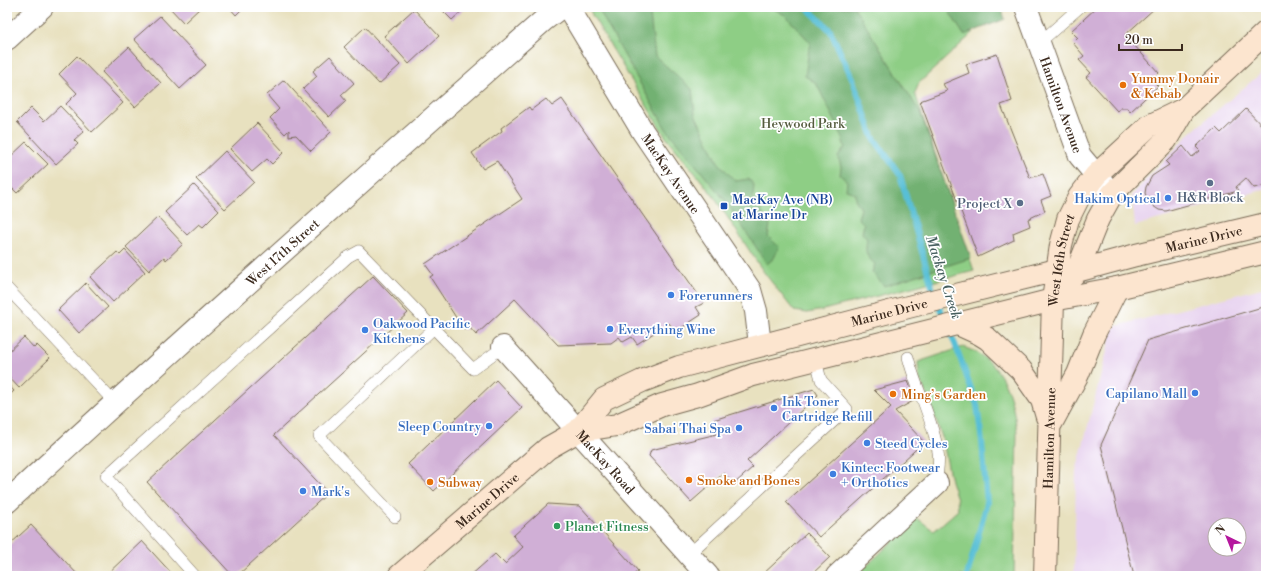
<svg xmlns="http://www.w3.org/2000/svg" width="1273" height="583" viewBox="0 0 1273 583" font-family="'Libre Bodoni',serif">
<rect width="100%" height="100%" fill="#fff"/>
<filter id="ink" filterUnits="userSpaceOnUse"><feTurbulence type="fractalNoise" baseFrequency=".025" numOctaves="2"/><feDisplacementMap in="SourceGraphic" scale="8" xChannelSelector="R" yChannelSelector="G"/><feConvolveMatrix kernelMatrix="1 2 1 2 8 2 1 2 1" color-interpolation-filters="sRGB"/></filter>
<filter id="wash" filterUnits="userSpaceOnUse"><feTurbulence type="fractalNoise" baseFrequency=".012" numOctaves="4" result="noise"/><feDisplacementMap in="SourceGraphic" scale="16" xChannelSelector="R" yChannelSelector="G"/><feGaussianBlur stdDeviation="0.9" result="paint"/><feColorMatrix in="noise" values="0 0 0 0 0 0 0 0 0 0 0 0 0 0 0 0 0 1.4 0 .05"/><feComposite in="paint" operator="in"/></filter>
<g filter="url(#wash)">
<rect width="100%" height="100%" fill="#e8e1bf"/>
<g fill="#e7d2ef" fill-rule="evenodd">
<path d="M1266 69V189L1135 226 1132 195 1188 135Z"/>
<path d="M1266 287V576H1074L1076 472 1113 327ZM1215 525H1239V549H1215Z"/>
</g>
<g fill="#8ece85" stroke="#647c52">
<path d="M589 7H1001L919 83 915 93 974 271 823 310 807 313 794 311 763 271 712 194 665 136 592 15Z"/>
<path d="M963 347C1003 360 1012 394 1017 432L1014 576H856L917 518 934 531 958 510 957 499 951 481 942 437 928 397 919 378 918 362Z"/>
</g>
<g fill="#72b172" stroke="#566e48">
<path d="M597 7H649L655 56 692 89 695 114 718 162 735 181 749 179 754 185 753 199 760 205 762 213 770 225 768 236 779 247 774 258 767 264 727 203 666 129Z"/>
<path d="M770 7H854L920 112 971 258 884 286 872 272 875 264C865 256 865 252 867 239L862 233 864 224 858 218 861 209 855 199V193L846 190 847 181 840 175 841 167 838 157 845 147 837 125 816 83 805 76 810 42 785 15Z"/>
<path d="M946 7H1001L1005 19 964 35Z"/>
</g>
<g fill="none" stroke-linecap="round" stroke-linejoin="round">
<path stroke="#58bfd6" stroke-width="6" d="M806 7 830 30 852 78 873 137 900 175 934 294 942 313V317L955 344 977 405 982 442 987 503 967 576"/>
</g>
<g id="blocks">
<g fill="#d0afd6" fill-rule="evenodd">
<path d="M169 7H201L184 23Z"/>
<path d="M229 7H244L236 15Z"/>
<path d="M439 7H466L452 20Z"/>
<path d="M1097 7H1156L1125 35 1159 73 1155 77V83L1158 86 1130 112 1127 108H1121L1117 111 1086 77 1091 73 1079 60 1084 56 1073 43 1078 38 1071 31Z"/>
<path d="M414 9 439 36 409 64 384 36Z"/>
<path d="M160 16 206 65 180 89 134 39Z"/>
<path d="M365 27 400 65 379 84 344 47Z"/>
<path d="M129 47 161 83 135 107 102 72Z"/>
<path d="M997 54 1012 101 1001 105 1030 178 1043 174 1051 196 1041 200 1045 211 1028 219 1030 226 1013 233 1014 240 978 257 920 101 947 91 943 84 969 73 966 64Z"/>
<path d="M77 56 123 103 92 132 66 104 77 93 59 74Z"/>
<path d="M330 56 354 83 341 95 346 101 329 117 303 89 317 76 313 71Z"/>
<path d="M284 80 331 132 311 151 296 135 289 136V130L285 134 270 118 279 109 267 95Z"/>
<path d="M546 99 552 106 562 99 704 303 696 307 701 315 675 332 669 323 637 344 632 337 623 342 619 337 611 343 558 345 515 299 476 335 469 327 464 330 430 277 433 275 425 264 522 199 497 161 483 169 472 153 502 131 501 128 529 107 531 110Z"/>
<path d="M60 106 84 131 74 140 78 144 56 164 17 122 31 108 44 121Z"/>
<path d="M1246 109 1266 130V185L1254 188 1246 178 1236 187 1238 191 1166 211 1159 210 1153 206 1148 201 1145 193 1146 187 1152 176 1169 165 1166 162 1183 146 1192 157 1200 151 1196 147 1216 128 1221 133Z"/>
<path d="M257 123 284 152 272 164 267 159 252 172 230 149Z"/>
<path d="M26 142 48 164 17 193 7 183V160Z"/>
<path d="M225 151 254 182 225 209 196 179Z"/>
<path d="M194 185 219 211 203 227 199 224 187 235 165 212Z"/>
<path d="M158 217 183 244 166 260 164 257 149 271 126 247Z"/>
<path d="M125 250 145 272 113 302 90 277 117 252 120 255Z"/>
<path d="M373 276 408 313 274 435 328 493 237 576H233L147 482Z"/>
<path d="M86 283 108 307 79 333 58 310Z"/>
<path d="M1266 306V576H1134L1101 445 1148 340ZM1215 525H1239V549H1215Z"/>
<path d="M24 337 34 348 37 345 50 358 19 388 7 375V353Z"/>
<path d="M496 380 522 408 434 491 408 464Z"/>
<path d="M908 381 915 400 895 411 924 442 819 537 786 502 891 407 874 390Z"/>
<path d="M7 383 14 391 7 397Z"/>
<path d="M814 389 818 395 747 461 753 467 734 484 724 473 691 502 649 456 651 450 721 433 710 421Z"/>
<path d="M548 504 580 506 638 571 632 576H470L495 554 505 564 523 547 513 536Z"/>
<path d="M31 525 79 576H7V547Z"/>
<path d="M807 533 830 557 810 576H761Z"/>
<path d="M142 541 174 576H105Z"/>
</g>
</g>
</g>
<g filter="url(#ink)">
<use href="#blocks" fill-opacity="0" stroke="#786a56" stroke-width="1"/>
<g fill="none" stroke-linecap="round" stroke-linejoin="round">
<defs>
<g id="lane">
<path d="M1039 43 1080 7"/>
<path d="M7 288 115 403"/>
<path d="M908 357C916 389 933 419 938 452 940 461 937 473 937 483"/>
<path d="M395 517 319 436 434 328"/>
<path d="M688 555 847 409 821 380 816 360"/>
<path d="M195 576 106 476 348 257 359 251 473 369 503 347"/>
</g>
<g id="street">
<path id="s1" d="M568 7 643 132 750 290 756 311 760 345"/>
<path id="s2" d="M1026 7 1080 156 1112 194"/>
<path d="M7 39 42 7"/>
<path id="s3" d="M503 347 708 576"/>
<path id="s4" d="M7 502C184 339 363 179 544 20L561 7"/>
<path d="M837 576 937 483"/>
</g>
<g id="secondary">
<path d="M1070 278 1077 271 1098 219 1112 194 1166 140 1184 109"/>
<path d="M958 324 980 334 988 339 1021 370 1042 400 1047 417"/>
<path d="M1052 422 1078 374 1094 334 1117 288"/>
<path id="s5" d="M578 431 604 399 642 381 679 367 912 306 1057 270 1077 271 1136 255 1266 224"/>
<path id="s6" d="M399 576 548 448 578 431 617 425 662 405 698 395 753 375 1053 300 1117 288 1266 252"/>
<path id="s7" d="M1045 576 1053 300 1061 245 1068 219 1079 197 1096 175 1149 126 1184 109 1266 32"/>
</g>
</defs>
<use href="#lane" stroke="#786a56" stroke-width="12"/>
<use href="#street" stroke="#786a56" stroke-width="24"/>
<use href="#secondary" stroke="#786a56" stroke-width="24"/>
<use href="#lane" stroke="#fff" stroke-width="11"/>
<use href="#street" stroke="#fff" stroke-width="22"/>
<use href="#secondary" stroke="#fce5cf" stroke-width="22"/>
</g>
</g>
<g fill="#e8710a" stroke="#fff" stroke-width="1.5">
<circle cx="1123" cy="85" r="4"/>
<circle cx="893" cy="394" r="4"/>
<circle cx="689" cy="480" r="4"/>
<circle cx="430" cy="482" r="4"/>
</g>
<g fill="#5c6f8a" stroke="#fff" stroke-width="1.5">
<circle cx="1210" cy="183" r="4"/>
<circle cx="1020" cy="203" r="4"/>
</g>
<g fill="#3f7fe0" stroke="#fff" stroke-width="1.5">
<circle cx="1168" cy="198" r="4"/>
<circle cx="671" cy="295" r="4"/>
<circle cx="610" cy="329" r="4"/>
<circle cx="365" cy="330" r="4"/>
<circle cx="1195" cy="393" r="4"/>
<circle cx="774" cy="408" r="4"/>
<circle cx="489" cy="426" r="4"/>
<circle cx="739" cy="428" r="4"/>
<circle cx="867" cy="443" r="4"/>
<circle cx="833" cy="474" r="4"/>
<circle cx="303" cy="491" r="4"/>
</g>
<rect fill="#1a4fb4" stroke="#fff" stroke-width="1.5" x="720" y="202" width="8" height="8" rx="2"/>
<circle fill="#2e9e5b" stroke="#fff" stroke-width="1.5" cx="557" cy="526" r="4"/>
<g text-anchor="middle" stroke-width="3.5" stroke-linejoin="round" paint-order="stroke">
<g font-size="13" fill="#c56008" stroke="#fff" text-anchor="start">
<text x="1131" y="83">Yummy Donair<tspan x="1131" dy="15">&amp; Kebab</tspan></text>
<text x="901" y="399">Ming’s Garden</text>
<text x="697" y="485">Smoke and Bones</text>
<text x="438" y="487">Subway</text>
</g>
<g font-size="13" fill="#3b2a1e" stroke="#fff">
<text dy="5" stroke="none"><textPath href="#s2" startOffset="104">Hamilton Avenue</textPath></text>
<text dy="5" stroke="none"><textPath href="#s1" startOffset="196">MacKay Avenue</textPath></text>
<text dy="5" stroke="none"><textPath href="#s5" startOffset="664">Marine Drive</textPath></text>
<text dy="5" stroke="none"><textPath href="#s7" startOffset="317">West 16th Street</textPath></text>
<text dy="5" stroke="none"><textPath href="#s4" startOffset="372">West 17th Street</textPath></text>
<text dy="5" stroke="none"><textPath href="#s5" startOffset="340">Marine Drive</textPath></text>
<text dy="5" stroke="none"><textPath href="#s7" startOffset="138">Hamilton Avenue</textPath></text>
<text dy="5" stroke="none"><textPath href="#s3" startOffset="154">MacKay Road</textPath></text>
<text dy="5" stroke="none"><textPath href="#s6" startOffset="116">Marine Drive</textPath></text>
</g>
<g font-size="13" fill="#545b3d" stroke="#fff">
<text x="803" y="128">Heywood Park</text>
</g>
<g font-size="13" fill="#4e5e75" stroke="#fff">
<text x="1210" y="202">H&amp;R Block</text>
<text x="1012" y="208" text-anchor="end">Project X</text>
</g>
<g font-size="13" fill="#366cbe" stroke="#fff" text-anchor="start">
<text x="1160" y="203" text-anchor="end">Hakim Optical</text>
<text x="679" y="300">Forerunners</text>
<text x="373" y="328">Oakwood Pacific<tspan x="373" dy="15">Kitchens</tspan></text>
<text x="618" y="334">Everything Wine</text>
<text x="1187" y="398" text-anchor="end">Capilano Mall</text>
<text x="782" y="406">Ink Toner<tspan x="782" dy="15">Cartridge Refill</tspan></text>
<text x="481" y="431" text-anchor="end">Sleep Country</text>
<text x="731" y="433" text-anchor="end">Sabai Thai Spa</text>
<text x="875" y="448">Steed Cycles</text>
<text x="841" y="472">Kintec: Footwear<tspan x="841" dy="15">+ Orthotics</tspan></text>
<text x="311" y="496">Mark's</text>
</g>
<g font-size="13" fill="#164399" stroke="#fff" text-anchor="start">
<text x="732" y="204">MacKay Ave (NB)<tspan x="732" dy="15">at Marine Dr</tspan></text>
</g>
<g font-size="13" fill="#27864d" stroke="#fff" text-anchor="start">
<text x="565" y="531">Planet Fitness</text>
</g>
<g font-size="14" font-style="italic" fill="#455e5e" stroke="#fff">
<text transform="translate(944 277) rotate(72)" y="5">Mackay Creek</text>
</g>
</g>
<rect width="1273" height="583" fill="none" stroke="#fff" stroke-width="24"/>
<g transform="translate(1227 537) rotate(317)"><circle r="19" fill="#ffffff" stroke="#b1aaa5"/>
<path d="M0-3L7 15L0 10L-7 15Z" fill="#b5179e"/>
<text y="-6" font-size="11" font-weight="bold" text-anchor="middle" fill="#3b2a1e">N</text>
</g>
<path d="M1119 44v6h63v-6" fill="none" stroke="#3b2a1e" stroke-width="2"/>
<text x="1125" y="44" font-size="12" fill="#3b2a1e" stroke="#ffffff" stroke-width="3" paint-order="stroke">20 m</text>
</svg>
